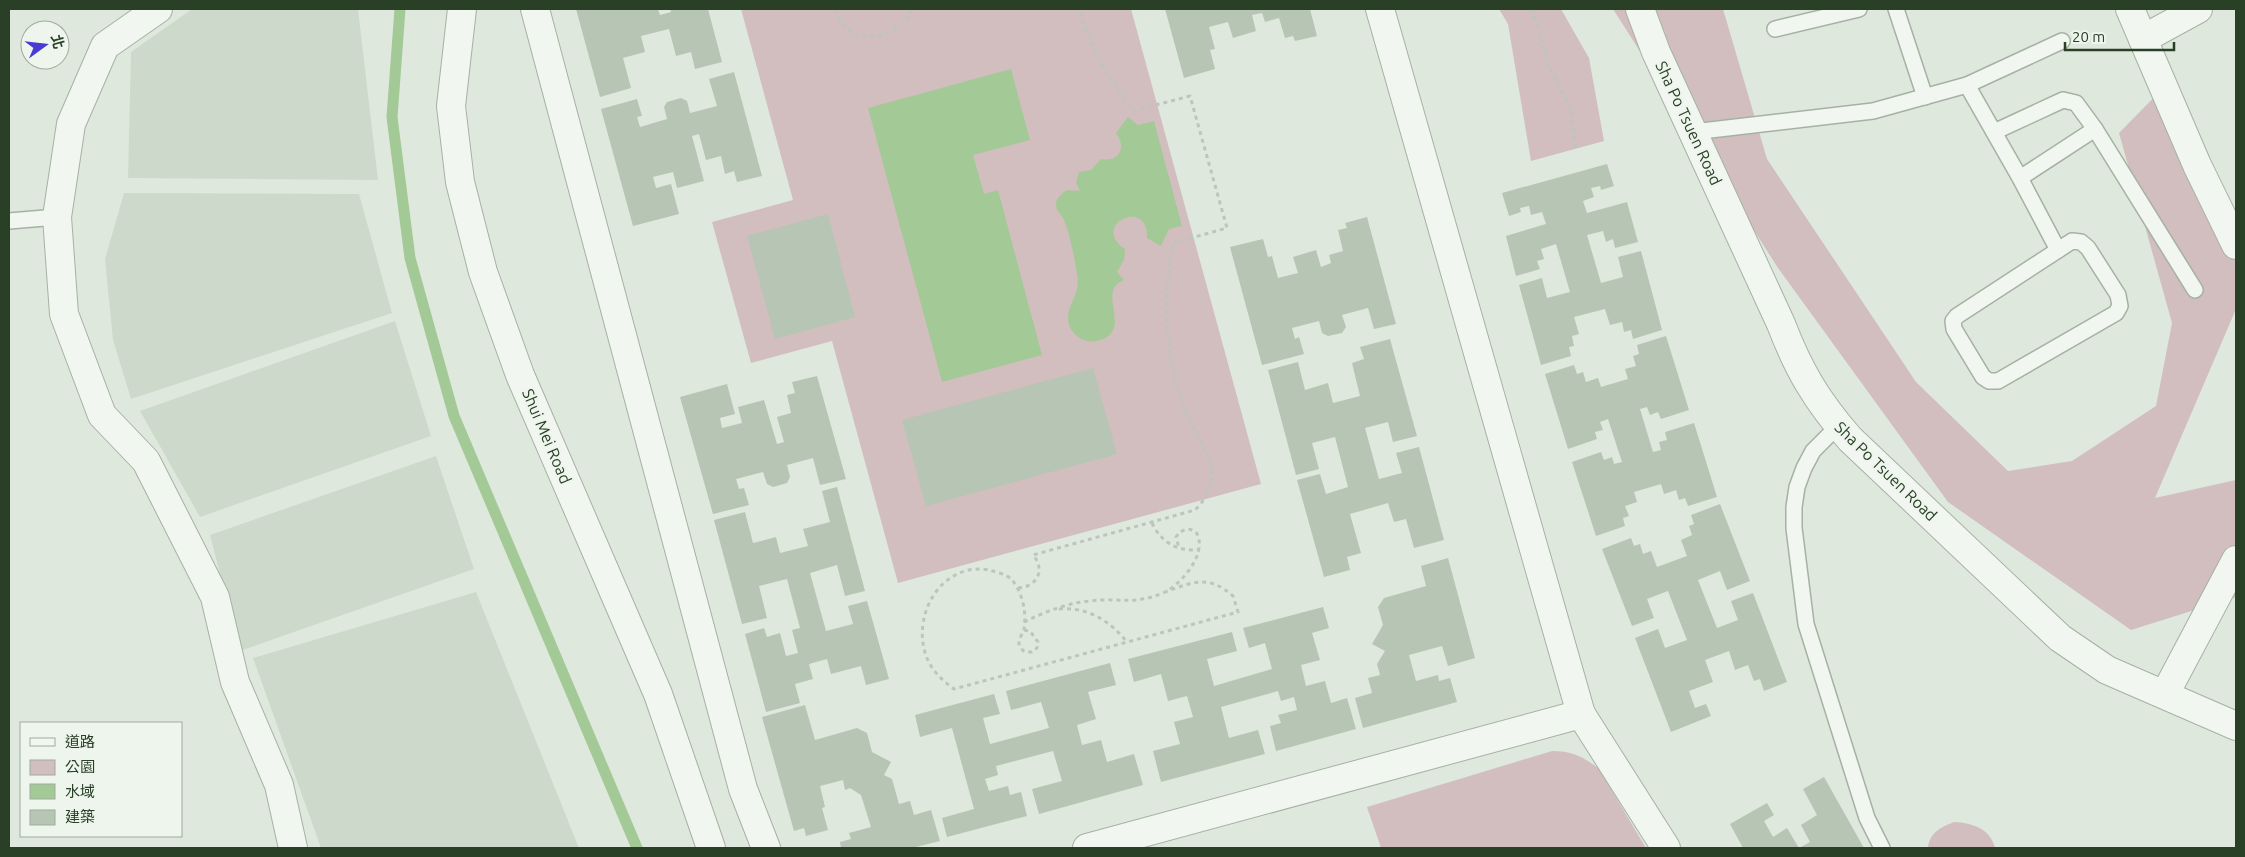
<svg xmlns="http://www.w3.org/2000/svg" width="2245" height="857" viewBox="0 0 2245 857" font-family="Ubuntu,'Noto Sans TC',sans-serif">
<rect width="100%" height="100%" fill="#dfe8dd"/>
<g fill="#cddacb">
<path d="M192 9H358L378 180 128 178 131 52Z"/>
<path d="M124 193 359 194 392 313 131 399 113 340 105 259Z"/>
<path d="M395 321 431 436 200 517 140 411Z"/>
<path d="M436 456 474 569 240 651 210 535Z"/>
<path d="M476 592 579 848H321L253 658Z"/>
</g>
<g fill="#d2bebe">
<path d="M741 9H1131L1261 484 898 583 832 341 751 363 712 222 793 200Z"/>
<path d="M1499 9H1561L1589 58 1604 141 1531 161 1508 24Z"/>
<path d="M1613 9H1723L1767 159 1916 382 2008 471 2072 461 2156 406 2172 323 2119 133 2174 77 2236 235V309L2155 498 2236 480V597L2131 630 1948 502 1778 268Z"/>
<path d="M1552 751C1572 751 1584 757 1599 769L1646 848H1381L1367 807Z"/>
<path d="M1954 822C1972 823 1990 828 1995 848H1928C1929 833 1941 827 1954 822Z"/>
</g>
<g fill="#a3ca96">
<path d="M1011 69 1030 140 973 155 984 194 998 190 1042 355 942 382 868 108Z"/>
<path d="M1128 117 1138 125 1154 121 1182 226 1169 229 1161 246 1147 238C1149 196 1089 225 1125 249L1124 260 1117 272 1124 280C1094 291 1136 332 1097 341 1083 344 1068 333 1068 318 1068 302 1081 295 1077 274 1075 261 1069 229 1063 218 1060 213 1056 211 1056 205 1056 198 1061 194 1067 190L1080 191 1076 183 1079 172 1091 170 1101 159C1119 163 1127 147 1116 133Z"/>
</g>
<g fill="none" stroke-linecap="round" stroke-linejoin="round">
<path stroke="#a3ca96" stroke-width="11" d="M400 9 392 117 410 258 454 416 637 848"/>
</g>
<g fill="#b7c5b4">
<path d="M576 9H658L660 15 671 12 670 9H708L722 62 695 69 691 52 676 56 669 29 641 36 645 52 623 58 631 88 600 97Z"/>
<path d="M1165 9H1310L1317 36 1295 41 1293 36 1285 38 1279 18 1265 22 1262 13 1252 15 1256 31 1233 38 1228 22 1209 27 1215 49 1210 50 1215 69 1184 78Z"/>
<path d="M734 72 762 176 737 182 734 171 725 174 721 156 706 160 699 134 692 136 704 181 677 188 673 172 653 177 656 188 671 184 679 214 633 226 601 109 637 99 642 116 637 117 640 127 667 119 664 107 667 102 681 98 687 101 690 113 717 106 709 79Z"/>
<path d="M1607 164 1614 186 1601 190 1600 186 1591 188 1594 197 1583 201 1587 213 1627 202 1638 242 1615 248 1613 239 1606 242 1603 231 1587 235 1601 283 1623 277 1618 257 1641 251 1662 330 1633 339 1631 330 1624 332 1622 322 1610 325 1605 309 1574 317 1579 334 1572 336 1574 346 1569 347 1571 356 1541 365 1519 285 1542 278 1547 298 1570 292 1556 244 1541 249 1544 259 1537 261 1540 269 1516 276 1506 236 1546 224 1542 212 1531 215 1529 206 1520 208 1521 212 1509 216 1502 193Z"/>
<path d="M828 214 855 317 775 339 747 236Z"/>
<path d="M1367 217 1396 324 1374 329 1368 308 1342 315 1346 327 1342 333 1328 336 1322 333 1319 321 1292 328 1295 339 1299 337 1304 354 1262 365 1230 247 1263 239 1268 257 1272 256 1278 278 1298 273 1293 257 1316 250 1321 267 1331 263 1329 255 1343 251 1338 230 1347 228 1345 223Z"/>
<path d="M1666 336 1689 410 1661 419 1658 412 1650 415 1647 407 1640 409 1653 452 1661 450 1659 442 1667 440 1665 432 1694 423 1717 497 1688 506 1685 498 1679 500 1676 490 1664 494 1661 484 1634 492 1637 502 1625 506 1629 516 1623 518 1625 526 1596 536 1572 462 1601 452 1604 460 1612 457 1614 464 1622 462 1608 419 1600 422 1603 430 1595 432 1597 439 1568 449 1545 374 1574 365 1577 374 1583 372 1586 382 1598 378 1601 387 1628 379 1625 369 1636 366 1633 356 1639 354 1637 345Z"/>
<path d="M1390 339 1417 436 1393 442 1388 422 1365 428 1379 479 1402 473 1396 453 1419 447 1444 540 1414 548 1406 519 1394 522 1388 503 1350 514 1361 553 1347 557 1350 570 1324 577 1297 480 1320 474 1326 494 1348 487 1335 437 1312 443 1319 469 1296 475 1268 370 1298 362 1305 390 1328 383 1333 403 1360 396 1352 363 1364 359 1360 347Z"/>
<path d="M1093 368 1117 454 926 506 902 420Z"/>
<path d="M817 376 846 479 820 485 813 458 787 465 790 477 787 483 773 487 767 484 763 472 736 479 739 489 744 488 749 505 713 514 680 397 727 384 735 414 720 418 722 428 742 423 738 407 764 400 777 444 784 442 777 417 791 413 787 395 795 393 792 382Z"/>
<path d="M837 487 865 591 845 596 837 565 810 573 826 631 853 624 848 606 867 601 889 679 866 685 861 666 831 674 827 659 809 664 813 679 795 684 800 703 766 712 745 634 764 628 767 637 780 633 786 656 798 653 792 630 800 628 787 579 759 586 767 618 742 624 714 520 745 512 753 543 776 537 780 553 808 546 803 529 830 522 822 491Z"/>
<path d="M1720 504 1750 581 1727 590 1720 571 1698 580 1717 628 1738 620 1731 601 1753 593 1787 682 1764 691 1760 679 1754 681 1748 665 1735 670 1729 651 1705 660 1713 682 1689 691 1695 708 1706 704 1711 716 1671 732 1635 638 1658 629 1665 648 1687 640 1668 591 1647 599 1654 618 1632 626 1602 549 1631 538 1634 546 1640 544 1643 554 1651 551 1657 567 1687 556 1681 540 1692 535 1689 526 1694 524 1691 515Z"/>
<path d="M1448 558 1475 658 1448 666 1442 646 1409 655 1416 681 1438 675 1439 681 1450 678 1457 702 1363 728 1355 698 1372 693 1368 678 1380 675 1377 664 1385 651 1372 644 1383 625 1378 607 1384 598 1426 586 1421 566Z"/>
<path d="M1323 607 1329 628 1312 633 1320 660 1301 665 1306 686 1325 681 1331 703 1347 698 1356 729 1276 751 1270 726 1281 723 1278 715 1297 710 1294 697 1281 701 1278 691 1221 707 1229 738 1258 730 1265 754 1161 782 1153 751 1180 744 1174 722 1193 717 1187 696 1168 701 1161 674 1134 682 1128 659 1232 632 1237 651 1207 659 1214 686 1272 669 1265 643 1249 648 1243 628Z"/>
<path d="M1110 663 1116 685 1088 692 1096 719 1077 725 1082 745 1101 740 1107 762 1134 754 1143 785 1039 814 1032 789 1062 781 1053 751 996 766 998 775 985 779 989 791 1008 786 1010 795 1021 792 1027 816 947 837 942 818 974 809 952 728 920 737 915 715 994 694 1000 714 983 718 990 744 1049 728 1041 702 1011 710 1006 691Z"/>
<path d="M805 705 815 740 857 728 867 733 872 752 891 762 884 775 892 779 899 804 910 801 914 815 931 810 940 841 912 848H841L840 842 851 839 849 833 871 827 861 795 850 788 845 790 843 780 820 786 825 807 822 808 828 830 806 836 804 828 794 831 762 717Z"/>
<path d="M1824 777 1864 848H1799L1810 842 1801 825 1817 815 1803 789Z"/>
<path d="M1767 803 1774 815 1764 821 1773 837 1787 828 1799 848H1743L1730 824Z"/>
</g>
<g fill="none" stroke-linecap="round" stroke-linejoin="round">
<defs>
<g id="service">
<path d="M1896 9 1925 97"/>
<path d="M1775 29 1859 9"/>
<path d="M1967 85 2020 178 2058 250"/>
<path d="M1693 132 1873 111 1967 85 2062 41"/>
<path d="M1994 132 2063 100 2076 103 2095 129 2195 290"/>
<path d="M2020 178 2095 129"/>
<path d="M9 221 57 217"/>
<path d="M2072 241 2081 242 2088 248 2118 295 2120 306 2116 313 1998 381H1989L1983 377 1954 329 1953 321 1957 316Z"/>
<path d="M1838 426 1813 451 1804 468 1797 487 1794 507V528L1806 624 1867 818 1882 848"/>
</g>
<g id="minor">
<path d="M158 9 105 46 71 124 57 217 64 314 102 415 146 461 215 597 235 682 279 785 293 848"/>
<path d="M462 9 451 106 460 182 483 272 520 375 658 694 711 848"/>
<path d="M535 9 743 789 766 848"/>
<path d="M1380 9 1581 714 1666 848"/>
<path d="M1640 9 1656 52 1781 324C1799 371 1817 401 1850 439L2060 638 2107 670 2236 726"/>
<path d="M2130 9 2197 165 2236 245"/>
<path d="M2143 39 2198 9"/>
<path d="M2165 694 2236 560"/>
<path d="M1087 848 1581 714"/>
</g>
</defs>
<use href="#service" stroke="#a5b2a2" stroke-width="18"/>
<use href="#minor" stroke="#a5b2a2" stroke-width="30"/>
<g stroke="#bdc6bb" stroke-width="3" stroke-dasharray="4 4" stroke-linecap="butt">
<path d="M836 9C845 49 899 42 912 9"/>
<path d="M1530 9 1539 27 1548 65 1570 107 1576 149"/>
<path d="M1152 523C1162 543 1176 551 1199 550"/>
<path d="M1018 588C1037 587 1046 570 1033 555L1195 510C1206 499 1214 486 1211 469 1208 449 1192 429 1185 410 1164 355 1163 300 1173 243L1227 228 1190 96 1133 111C1110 80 1089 47 1079 9"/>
<path d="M1170 589C1185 579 1208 551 1196 532 1188 527 1182 529 1176 537L1179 548"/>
<path d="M1059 609C1088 607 1109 620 1127 642"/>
<path d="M1024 622C1045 612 1066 603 1090 601 1119 597 1135 606 1165 592"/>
<path d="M1024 630 1030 631 1038 642 1037 648 1032 652H1025C1022 650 1019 647 1019 643 1019 638 1023 633 1024 629 1027 613 1022 589 1010 578 1005 574 996 572 989 570 941 561 910 617 927 658 932 671 943 681 954 689L1238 612 1233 596C1208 574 1193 582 1165 592"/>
</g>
<use href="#service" stroke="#f1f6f0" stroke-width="15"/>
<use href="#minor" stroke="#f1f6f0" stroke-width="28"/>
</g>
<g text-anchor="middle" stroke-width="4" stroke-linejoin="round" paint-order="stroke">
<g font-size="16" fill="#293f26" stroke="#eef5ed">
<text transform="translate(1689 123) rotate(65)" y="6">Sha Po Tsuen Road</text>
<text transform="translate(547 436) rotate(67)" y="6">Shui Mei Road</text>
<text transform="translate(1886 471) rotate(44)" y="6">Sha Po Tsuen Road</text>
</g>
</g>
<rect width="2245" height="857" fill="none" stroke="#293f26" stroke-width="20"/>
<rect x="20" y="722" width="162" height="115" fill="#eef5ed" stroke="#9fac9d"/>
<rect x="30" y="738" width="25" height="8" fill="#f1f6f0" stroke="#9fac9d"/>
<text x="65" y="747" font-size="15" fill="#293f26">道路</text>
<rect x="30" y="760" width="25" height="15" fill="#d2bebe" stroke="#9fac9d"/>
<text x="65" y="772" font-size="15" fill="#293f26">公園</text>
<rect x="30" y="784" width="25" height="15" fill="#a3ca96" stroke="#9fac9d"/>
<text x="65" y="797" font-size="15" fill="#293f26">水域</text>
<rect x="30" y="810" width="25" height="15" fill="#b7c5b4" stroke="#9fac9d"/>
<text x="65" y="822" font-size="15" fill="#293f26">建築</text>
<g transform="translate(45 45) rotate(75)"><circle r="24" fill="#eef5ed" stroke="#9fac9d"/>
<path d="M0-4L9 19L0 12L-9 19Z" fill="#473bd4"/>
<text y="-8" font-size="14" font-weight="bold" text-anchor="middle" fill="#293f26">北</text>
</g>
<path d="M2065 42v8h109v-8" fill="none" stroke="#293f26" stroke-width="2.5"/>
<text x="2072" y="42" font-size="15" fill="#293f26" stroke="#eef5ed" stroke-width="4" paint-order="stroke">20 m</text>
</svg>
